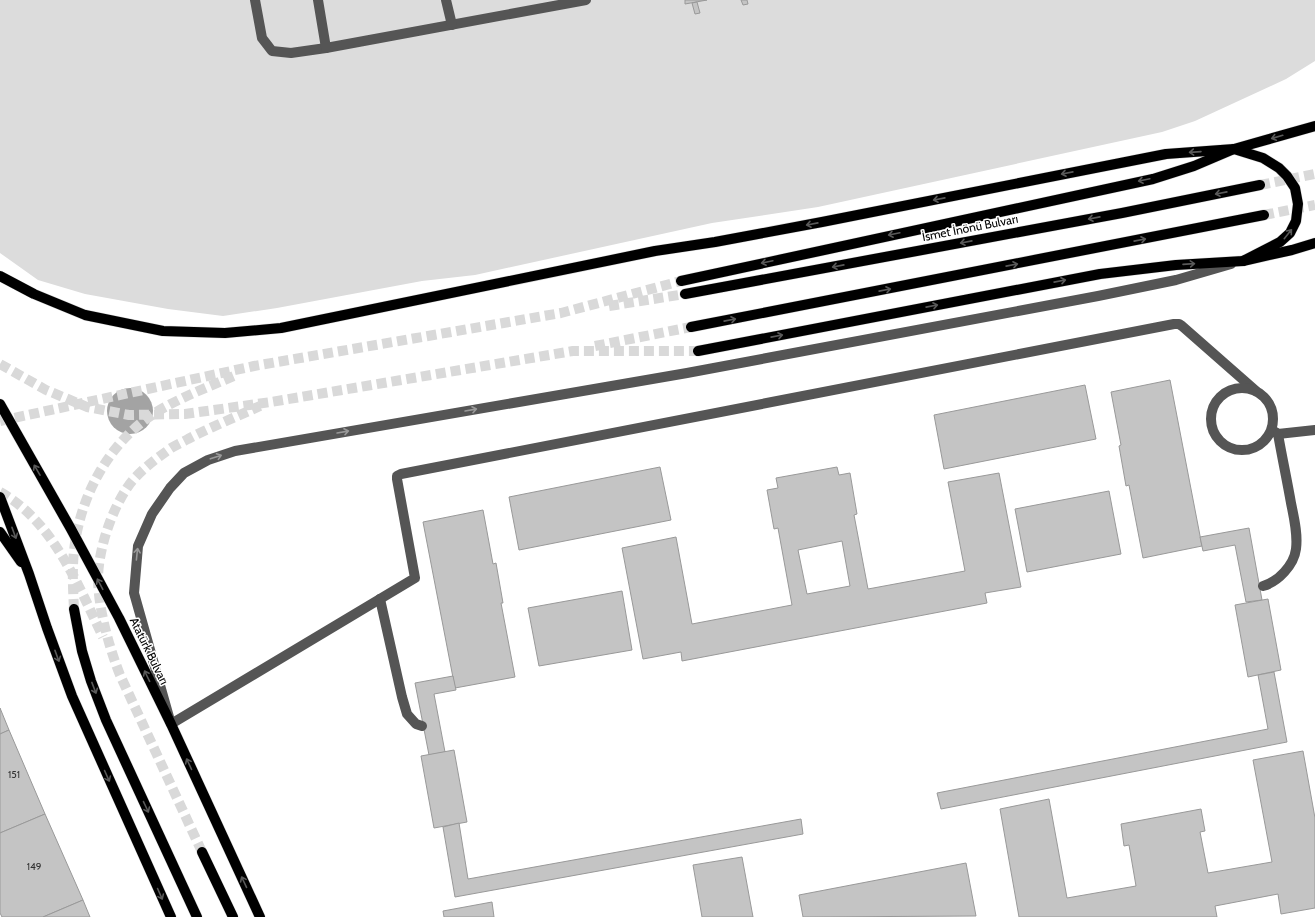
<svg xmlns="http://www.w3.org/2000/svg" width="1315" height="917" viewBox="0 0 1315 917" font-family="Cabin,sans-serif">
<rect width="100%" height="100%" fill="#fff"/>
<path fill="#dcdcdc" d="M0 0H1315V61L1286 79 1195 121 1162 132 818 207 712 223 475 275 422 281 277 308 223 316 168 309 85 294 38 280 0 253Z"/>
<circle fill="#a3a3a3" cx="130" cy="411" r="23"/>
<g fill="#c4c4c4" stroke="#999" fill-rule="evenodd">
<path d="M685 0H707L685 4Z"/>
<path d="M741 0H747L748 4 743 5Z"/>
<path d="M697 2 700 13 695 14 692 3Z"/>
<path d="M1170 380 1202 546 1143 558 1129 485 1126 486 1119 446 1121 445 1111 392Z"/>
<path d="M1085 385 1096 439 944 469 934 415Z"/>
<path d="M660 467 671 520 519 550 509 497Z"/>
<path d="M837 467 839 475 850 473 857 514 854 515 868 589 965 571 948 482 999 473 1021 587 985 593 987 603 682 661 681 652 643 659 622 548 676 537 692 624 792 605 778 528 774 529 767 490 778 488 776 478ZM842 541 850 586 807 594 798 550Z"/>
<path d="M1109 491 1121 554 1027 572 1015 509Z"/>
<path d="M483 510 493 564 496 563 503 603H501L515 677 455 688 423 522Z"/>
<path d="M1249 528 1262 600 1246 602 1235 545 1203 551 1200 537Z"/>
<path d="M622 591 632 650 539 666 528 608Z"/>
<path d="M1268 599 1281 670 1248 677 1235 605Z"/>
<path d="M1274 672 1287 742 941 809 937 793 1268 729 1258 675Z"/>
<path d="M453 676 456 690 434 694 445 752 429 755 415 683Z"/>
<path d="M0 708 9 730 0 734Z"/>
<path d="M9 730 45 814 0 833V734Z"/>
<path d="M454 750 467 822 434 828 421 756Z"/>
<path d="M1303 751 1315 818V908L1281 914 1278 894 1215 906 1217 917H1019L1000 809 1049 799 1067 898 1136 886 1129 845 1124 846 1121 824 1201 809 1205 831 1200 832 1208 873 1272 862 1253 760Z"/>
<path d="M45 814 83 900 43 917H2L0 913V833Z"/>
<path d="M801 819 803 834 455 897 443 827 459 823 468 879Z"/>
<path d="M742 857 753 917H702L693 865Z"/>
<path d="M966 863 976 916 803 917 799 895Z"/>
<path d="M83 900 90 917H43Z"/>
<path d="M492 902 494 917H444L443 911Z"/>
</g>
<g fill="none" stroke-linecap="round" stroke-linejoin="round">
<g stroke="#d9d9d9" stroke-width="10" stroke-dasharray="10 5" stroke-linecap="butt">
<path d="M1260 185 1315 174"/>
<path d="M1264 215 1315 205"/>
<path d="M609 306 685 294"/>
<path d="M595 346 691 327"/>
<path d="M0 364 46 390 87 407 129 415 185 414 271 402 573 351H698"/>
<path d="M0 421 254 366 561 313 681 281"/>
<path d="M0 492C53 521 78 585 103 637"/>
<path d="M74 609C73 590 72 570 74 551 80 493 113 434 167 406 189 394 213 385 236 375"/>
<path d="M202 852 120 675C109 647 98 608 98 577 99 548 111 512 127 488 136 474 153 461 167 451 173 446 181 443 188 439 211 427 236 417 260 406"/>
</g>
<defs>
<g id="major">
<path d="M0 276 34 294 85 315 163 331 225 333 281 328 655 251 715 242 822 222 1166 154 1234 149 1263 158 1279 168 1287 176 1295 188 1298 204 1296 221 1290 233 1280 242 1243 261"/>
<path d="M681 281 1153 179 1194 166 1234 149 1315 126"/>
<path d="M685 294 1122 213 1260 185"/>
<path d="M691 327 1264 215"/>
<path d="M698 351 1100 274 1176 265 1243 261 1292 250 1315 243"/>
<path d="M0 404 71 529 119 618 171 724 260 917"/>
<path d="M0 497 29 574 47 628 72 696 171 917"/>
<path d="M0 532 21 562"/>
<path d="M74 609 82 651 91 681 106 720 197 917"/>
<path d="M202 852 233 917"/>
</g>
</defs>
<use href="#major" stroke="#dbdbdb" stroke-width="11"/>
<g stroke="#555" stroke-width="10">
<path d="M255 0 262 38 272 51 291 53 326 48 586 0"/>
<path d="M318 0 326 48"/>
<path d="M446 0 452 25"/>
<path d="M1231 264 1176 280 1098 296 687 373 235 451 208 460 184 473 170 488 152 514 138 546 134 593 171 724 415 578 397 479V476L401 474 1174 324H1179L1182 326 1256 391"/>
<circle cx="1242" cy="419" r="31"/>
<path d="M1272 430 1278 434 1315 430"/>
<path d="M1263 586C1278 582 1294 565 1296 549 1298 534 1294 518 1291 503 1287 480 1282 457 1278 434"/>
<path d="M380 599 402 697 407 714 416 724 422 726"/>
</g>
<use href="#major" stroke="#000" stroke-width="10"/>
</g>
<defs><path id="oneway-shaft" d="M-6 0H5M1.5-3L5.5 0L1.5 3" fill="none" stroke-width="1.6" stroke-linecap="round" stroke-linejoin="round"/></defs>
<g stroke="#595959">
<use href="#oneway-shaft" transform="translate(1277 137) rotate(164)"/>
<use href="#oneway-shaft" transform="translate(1195 152) rotate(176)"/>
<use href="#oneway-shaft" transform="translate(1067 173) rotate(169)"/>
<use href="#oneway-shaft" transform="translate(1144 180) rotate(168)"/>
<use href="#oneway-shaft" transform="translate(1221 193) rotate(169)"/>
<use href="#oneway-shaft" transform="translate(939 199) rotate(169)"/>
<use href="#oneway-shaft" transform="translate(1094 218) rotate(169)"/>
<use href="#oneway-shaft" transform="translate(812 224) rotate(169)"/>
<use href="#oneway-shaft" transform="translate(894 234) rotate(168)"/>
<use href="#oneway-shaft" transform="translate(1288 234) rotate(-51)"/>
<use href="#oneway-shaft" transform="translate(1140 240) rotate(-11)"/>
<use href="#oneway-shaft" transform="translate(966 242) rotate(169)"/>
<use href="#oneway-shaft" transform="translate(767 262) rotate(168)"/>
<use href="#oneway-shaft" transform="translate(1189 264) rotate(-4)"/>
<use href="#oneway-shaft" transform="translate(1012 265) rotate(-11)"/>
<use href="#oneway-shaft" transform="translate(838 266) rotate(169)"/>
<use href="#oneway-shaft" transform="translate(1060 281) rotate(-11)"/>
<use href="#oneway-shaft" transform="translate(885 290) rotate(-11)"/>
<use href="#oneway-shaft" transform="translate(932 306) rotate(-11)"/>
<use href="#oneway-shaft" transform="translate(730 320) rotate(-11)"/>
<use href="#oneway-shaft" transform="translate(777 336) rotate(-11)"/>
<use href="#oneway-shaft" transform="translate(37 470) rotate(-120)"/>
<use href="#oneway-shaft" transform="translate(14 533) rotate(70)"/>
<use href="#oneway-shaft" transform="translate(100 584) rotate(-118)"/>
<use href="#oneway-shaft" transform="translate(57 656) rotate(70)"/>
<use href="#oneway-shaft" transform="translate(147 676) rotate(-116)"/>
<use href="#oneway-shaft" transform="translate(94 688) rotate(69)"/>
<use href="#oneway-shaft" transform="translate(189 764) rotate(-115)"/>
<use href="#oneway-shaft" transform="translate(107 776) rotate(66)"/>
<use href="#oneway-shaft" transform="translate(146 807) rotate(65)"/>
<use href="#oneway-shaft" transform="translate(244 882) rotate(-115)"/>
<use href="#oneway-shaft" transform="translate(160 894) rotate(66)"/>
</g>
<g stroke="#999">
<use href="#oneway-shaft" transform="translate(471 410) rotate(-10)"/>
<use href="#oneway-shaft" transform="translate(343 432) rotate(-10)"/>
<use href="#oneway-shaft" transform="translate(216 457) rotate(-18)"/>
<use href="#oneway-shaft" transform="translate(137 554) rotate(-84)"/>
</g>
<g text-anchor="middle" stroke-width="3" stroke-linejoin="round" paint-order="stroke">
<g font-size="10" fill="#313131">
<text x="14" y="778">151</text>
<text x="34" y="870">149</text>
</g>
<g font-size="12" fill="#000" stroke="#fff">
<text transform="translate(970 228) rotate(-11)" y="4">İsmet İnönü Bulvarı</text>
<text transform="translate(149 651) rotate(64)" y="4">Atatürk Bulvarı</text>
</g>
</g>
</svg>
